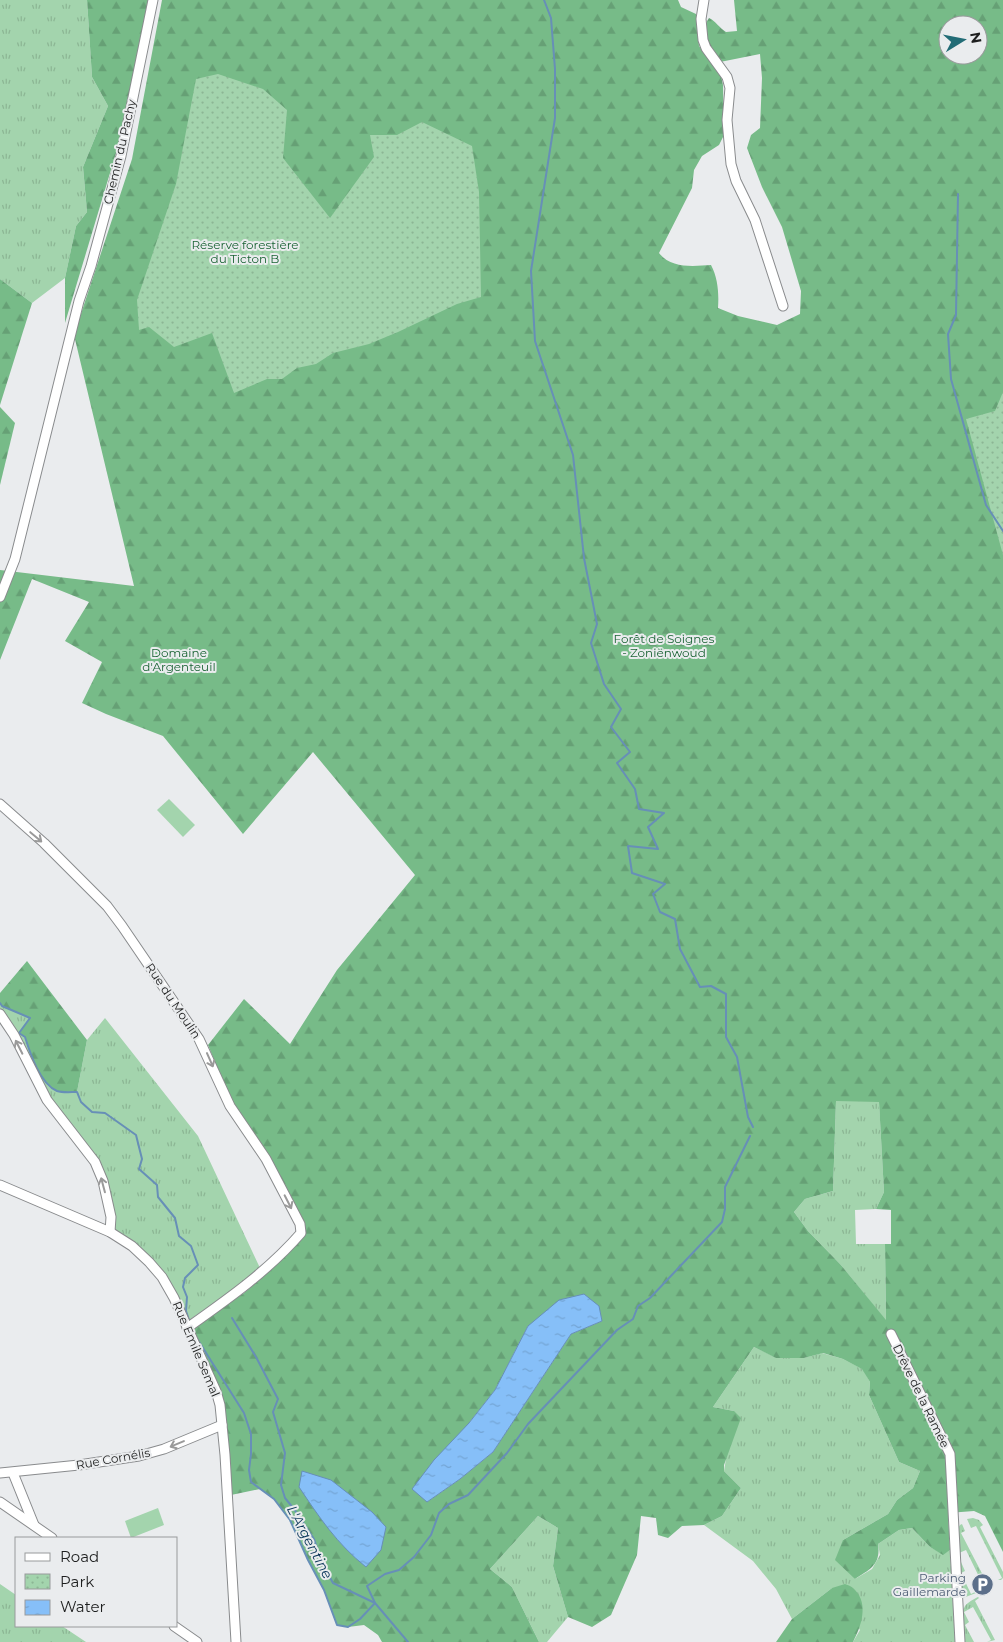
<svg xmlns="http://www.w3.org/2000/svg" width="1003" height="1642" viewBox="0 0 1003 1642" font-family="Montserrat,sans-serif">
<defs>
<pattern id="grass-tufts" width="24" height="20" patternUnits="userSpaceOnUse" patternTransform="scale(1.25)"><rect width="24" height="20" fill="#a3d4ad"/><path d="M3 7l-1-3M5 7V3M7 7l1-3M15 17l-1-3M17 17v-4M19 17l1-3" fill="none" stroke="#8cb694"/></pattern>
<pattern id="forest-firs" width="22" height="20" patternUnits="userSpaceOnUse" patternTransform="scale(1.25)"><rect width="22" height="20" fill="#7b8"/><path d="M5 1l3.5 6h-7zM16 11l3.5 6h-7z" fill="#66a075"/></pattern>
<pattern id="park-dots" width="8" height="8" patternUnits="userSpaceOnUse" patternTransform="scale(1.25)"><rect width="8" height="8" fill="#a3d4ad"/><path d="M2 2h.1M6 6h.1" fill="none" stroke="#8cb694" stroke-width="1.8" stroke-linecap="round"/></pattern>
<pattern id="water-ripples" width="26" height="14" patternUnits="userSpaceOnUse" patternTransform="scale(1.25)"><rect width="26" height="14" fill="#86bff8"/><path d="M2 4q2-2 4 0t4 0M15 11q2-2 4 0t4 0" fill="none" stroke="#73a4d4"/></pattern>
</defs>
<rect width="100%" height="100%" fill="#eaecee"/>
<g fill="url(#grass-tufts)">
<path d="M0 0H87L92 77 108 106 83 167 87 212 76 226 65 278 32 303 0 279Z"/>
<path d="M0 1003 2 1006 30 1018 25 1037 30 1052 77 1092 87 1040 105 1018 198 1136 260 1268 239 1286 189 1320 186 1311 184 1312 177 1297 113 1231 106 1180 50 1098 0 1010Z"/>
<path d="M836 1101H879L884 1192 876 1209 855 1210 856 1244H885L886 1321 841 1265 808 1231 794 1212 805 1199 833 1191Z"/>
<path d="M754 1347 777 1358H804L822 1353 843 1359 863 1369 870 1382 869 1395 899 1462 920 1471 913 1488 897 1500 888 1514 843 1540 855 1579 872 1569 880 1555 878 1544 899 1530 912 1528 930 1547 943 1554 950 1550 955 1642H853L860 1630 832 1588 792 1619 776 1589 753 1561 704 1525 722 1516 741 1488 724 1471 734 1411 713 1407Z"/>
<path d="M538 1516 558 1528 553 1566 568 1617 547 1642H539L512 1587 490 1569Z"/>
<path d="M973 1518 979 1520 983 1525 980 1527 1003 1572V1578L1001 1580H998L1002 1578 976 1526 971 1528 967 1519Z"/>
<path d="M962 1524 965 1531 961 1533 988 1585 992 1583 993 1585 981 1591 980 1589 984 1587 966 1550 959 1553 961 1562 965 1571 961 1573 971 1594 975 1592 976 1593 963 1598H962L957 1530 960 1525Z"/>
<path d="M0 1584 16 1595V1626H62L86 1642H0Z"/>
<path d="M978 1597 979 1598 975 1601 995 1640 987 1642 991 1640 973 1607 964 1612 969 1622 965 1625 974 1642H964C963 1632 959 1615 965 1606 968 1602 974 1599 978 1597Z"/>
</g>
<g fill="url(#forest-firs)" fill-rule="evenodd">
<path d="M87 0H148L122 133 65 323V278L76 226 87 212 83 167 108 106 92 77Z"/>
<path d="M162 0H678L681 7 696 14 699 46 721 76 723 85 724 135 719 145 702 156 694 170 692 188 659 253C671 269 694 266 711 265 718 278 719 294 718 308L738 316 777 325 800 314 801 291 782 227 762 187 747 148 751 135 760 128 762 78 760 54 720 62C712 49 698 33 709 18 716 21 719 28 726 32L737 31 734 0H1003V1552L985 1516 974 1511 948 1513 950 1550 943 1555 930 1547 912 1528 899 1530 878 1544C881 1564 871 1569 855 1579L835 1560 843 1540 888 1514 897 1500 913 1488 920 1471 899 1462 869 1395 870 1382 862 1369 843 1359 823 1353 804 1358H776L754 1347 713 1407 734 1411 741 1418 724 1465V1471L741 1488 722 1516 704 1525 682 1526 668 1538 658 1535 656 1518 641 1516 637 1555 611 1615 592 1627 568 1617 553 1566 558 1528 538 1516 490 1569 512 1587 539 1642H382L378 1635 364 1625 348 1627 337 1625 324 1590 308 1560 290 1520 274 1499 260 1489 231 1495 228 1454 203 1354 205 1352 192 1328 244 1293 264 1276 304 1234 232 1104 208 1045 244 999 290 1044 337 970 415 875 313 752 243 834 163 736 106 714 82 703 102 662 65 641 89 602 32 579 0 660V570L134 586 74 335 132 159ZM948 25H978V55H948ZM836 1101 879 1102 884 1192 876 1209 891 1210V1244H885L886 1320 841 1265 808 1231 794 1212 805 1199 833 1191ZM602 1321 571 1334 493 1452 460 1479 427 1502 469 1423 495 1390 528 1326Z"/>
<path d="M0 279 32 303 0 405Z"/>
<path d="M0 407 15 423 0 485Z"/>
<path d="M27 961 87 1040 77 1092C71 1092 63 1093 57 1091 40 1084 30 1053 25 1037L19 1033 30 1018 2 1006 0 1003V993Z"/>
<path d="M845 1584C848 1585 853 1587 855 1590 869 1604 861 1627 853 1642H776L792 1619 832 1588Z"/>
</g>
<g fill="url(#park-dots)">
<path d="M218 74 263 89 287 110 283 158 330 218 374 157 370 135H397L422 122 472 146 479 192 481 297 457 304 398 332 369 344 333 353 316 364 297 368 282 379H267L234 393 212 333 174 347 149 327 139 330 137 300 176 184 196 79Z"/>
<path d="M1003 392V555L966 419 995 411Z"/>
</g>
<g fill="#a3d4ad">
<path d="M169 799 195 825 183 837 157 810Z"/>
<path d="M158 1508 164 1525 131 1538 125 1521Z"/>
</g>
<g fill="url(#water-ripples)" stroke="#678fb7">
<path d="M584 1294 599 1306 602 1321 571 1334 493 1452 460 1479 427 1502 412 1489 434 1460 469 1423 495 1390 528 1326 559 1300Z"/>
<path d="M302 1471 331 1480 372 1512 386 1527 381 1550 366 1567C337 1544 319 1517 299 1487Z"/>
</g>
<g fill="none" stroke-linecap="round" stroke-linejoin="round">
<g stroke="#678fb7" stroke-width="2">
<path d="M544 0 551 18 555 69V118L531 271 535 341 573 455 584 558 597 624 591 643 604 684 621 709 611 727 630 752 617 763 635 789 639 809 664 813 648 827 658 849 628 846 632 873 665 884 653 894 660 912 675 919 680 949 700 987 711 986 726 994V1037L737 1057 748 1117 753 1127"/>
<path d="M958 194 956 315 948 334 951 379 986 505 1003 531"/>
<path d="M0 1003 2 1006 30 1018 19 1033 25 1037C30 1053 40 1084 57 1091 63 1093 71 1092 77 1092L81 1102 92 1112 105 1113 136 1135 142 1159 139 1169 157 1185 158 1197 175 1218 179 1236 191 1246 198 1265 185 1278 183 1287 187 1297 186 1311 189 1320"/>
<path d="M232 1318 256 1357 278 1399 273 1412 285 1453 281 1485 285 1498 294 1509 314 1539 322 1563 333 1583 375 1603 408 1642"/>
<path d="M196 1337 244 1413 251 1434V1454L249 1470 251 1482 274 1499 290 1520 308 1560 324 1590 337 1625 348 1627 360 1619 375 1603 367 1586 385 1574 399 1570 414 1557 431 1535 439 1513 449 1504 468 1495 507 1453 528 1424 617 1330 633 1319 638 1306 650 1298 722 1222 725 1209V1187L750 1136"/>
</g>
<defs>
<g id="minor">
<path d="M704 0 701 19 703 40 706 48 727 77 730 88 727 120 731 164 736 181 755 220 783 306"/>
<path d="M0 597 15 559 79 301 91 266 121 156 153 0"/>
<path d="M0 804 44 843 107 906 122 926 199 1039 230 1106 266 1159 300 1224 301 1233C268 1271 228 1299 187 1328"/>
<path d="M0 1014 14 1035 47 1100 95 1162 103 1181 111 1217 110 1232"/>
<path d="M0 1185 110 1232 132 1246 149 1262 162 1277 174 1298 216 1391 220 1405 225 1455 236 1642"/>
<path d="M891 1334 950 1454 960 1642"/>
<path d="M0 1473 79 1465 139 1456 164 1449 222 1425"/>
<path d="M13 1473 34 1525"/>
<path d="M0 1502 52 1538"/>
<path d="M174 1626 197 1642"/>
</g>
</defs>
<use href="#minor" stroke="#898b8d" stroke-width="11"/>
<use href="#minor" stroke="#fff" stroke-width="9"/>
</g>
<defs><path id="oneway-shaft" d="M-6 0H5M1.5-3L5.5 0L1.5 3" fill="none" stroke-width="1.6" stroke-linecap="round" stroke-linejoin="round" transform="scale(1.25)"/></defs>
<g stroke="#9a9a9a">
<use href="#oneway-shaft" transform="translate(36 837) rotate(40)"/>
<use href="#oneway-shaft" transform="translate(19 1047) rotate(-117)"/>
<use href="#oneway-shaft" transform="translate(210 1060) rotate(66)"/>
<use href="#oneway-shaft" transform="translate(103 1185) rotate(-105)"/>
<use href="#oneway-shaft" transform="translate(288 1202) rotate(63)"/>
<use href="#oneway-shaft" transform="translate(177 1444) rotate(157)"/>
</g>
<defs>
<symbol id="parking-disc" viewBox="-11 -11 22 22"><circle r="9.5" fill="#5c6f8a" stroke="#eaecee"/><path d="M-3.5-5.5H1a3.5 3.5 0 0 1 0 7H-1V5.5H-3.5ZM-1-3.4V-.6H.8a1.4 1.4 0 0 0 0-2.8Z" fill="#fff"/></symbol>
</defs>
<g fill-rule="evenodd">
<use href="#parking-disc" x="970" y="1572" width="25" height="25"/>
</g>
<g text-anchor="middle" stroke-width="4" stroke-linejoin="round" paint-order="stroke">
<g font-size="12" fill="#1e1f1f" stroke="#eaecee">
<text transform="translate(120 152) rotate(-77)" y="4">Chemin du Pachy</text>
<text transform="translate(173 1001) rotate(56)" y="4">Rue du Moulin</text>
<text transform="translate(196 1349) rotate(67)" y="4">Rue Emile Semal</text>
<text transform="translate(921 1396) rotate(64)" y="4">Drêve de la Ramée</text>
<text transform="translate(113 1459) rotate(-10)" y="4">Rue Cornélis</text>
</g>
<g font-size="12" fill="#1b6435" stroke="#eaecee">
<text x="245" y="249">Réserve forestière<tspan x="245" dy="14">du Ticton B</tspan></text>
<text x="664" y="643">Forêt de Soignes<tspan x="664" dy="14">- Zoniënwoud</tspan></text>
<text x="179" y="657">Domaine<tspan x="179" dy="14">d'Argenteuil</tspan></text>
</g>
<g font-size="12" fill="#4e5e75" stroke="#eaecee" text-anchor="end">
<text x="966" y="1582">Parking<tspan x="966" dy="14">Gaillemarde</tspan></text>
</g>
<g font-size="14" font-style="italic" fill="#083458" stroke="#eaecee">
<text transform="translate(310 1542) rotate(62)" y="5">L'Argentine</text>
</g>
</g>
<rect x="15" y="1537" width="162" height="90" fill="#eaecee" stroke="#989a9b"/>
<rect x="25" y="1553" width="25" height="8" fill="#ffffff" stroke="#989a9b"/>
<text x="60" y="1562" font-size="15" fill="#1e1f1f">Road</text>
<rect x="25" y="1574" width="25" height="15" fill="url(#park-dots)" stroke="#989a9b"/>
<text x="60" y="1587" font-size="15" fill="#1e1f1f">Park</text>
<rect x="25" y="1600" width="25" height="15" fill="url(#water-ripples)" stroke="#989a9b"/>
<text x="60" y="1612" font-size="15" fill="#1e1f1f">Water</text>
<g transform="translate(963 40) rotate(80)"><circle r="24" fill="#eaecee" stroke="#989a9b"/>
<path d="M0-4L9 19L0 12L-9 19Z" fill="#226c76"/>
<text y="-8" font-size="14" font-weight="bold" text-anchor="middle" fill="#1e1f1f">N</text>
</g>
</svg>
